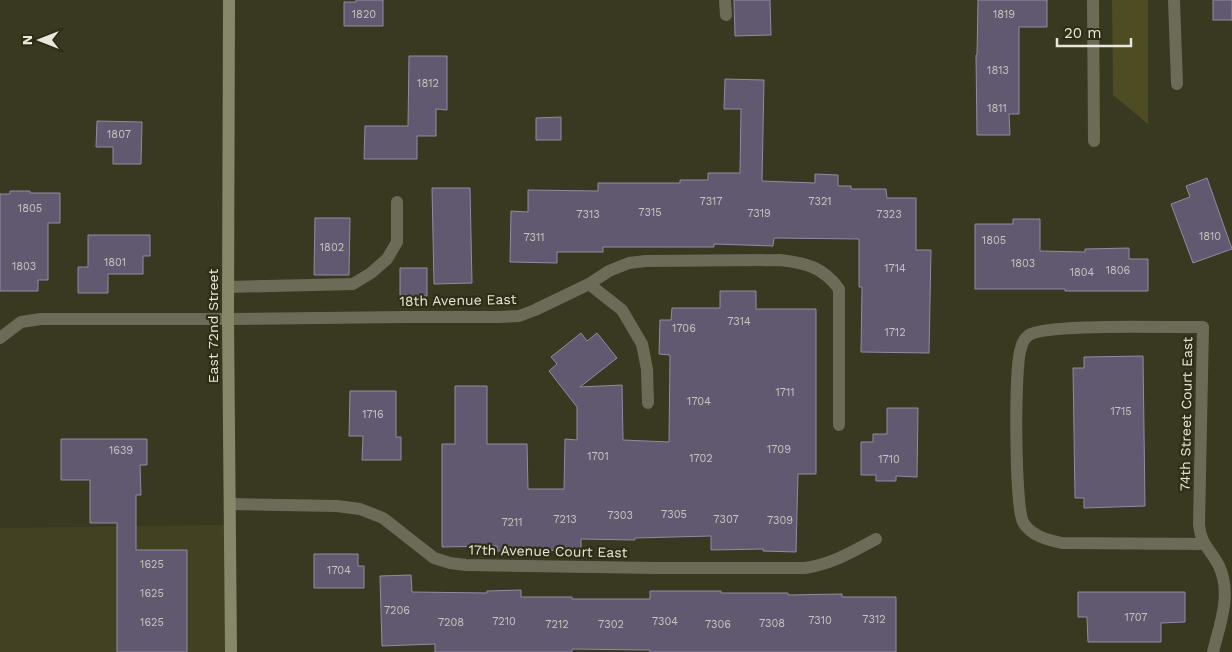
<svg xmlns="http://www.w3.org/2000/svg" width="1232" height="652" viewBox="0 0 1232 652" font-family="'Work Sans',sans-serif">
<rect width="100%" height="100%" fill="#393821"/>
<path fill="#424222" d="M231 525V652H0V528Z"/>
<path fill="#4d4c23" d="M1112 0H1148V124L1113 95Z"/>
<g fill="#615970" stroke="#938aa4">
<path d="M356 0H383V26H344V2H356Z"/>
<path d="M734 0H770L771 35 735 36Z"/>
<path d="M978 0H1047V27H1019V114H1009L1010 135H977L976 55H977Z"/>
<rect x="1213" y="0" width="19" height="20"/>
<path d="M409 56H447V110L436 109V136H417V159H364L365 126H408Z"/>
<path d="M725 79 764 80 762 181 815 183V174L838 175V186H851V189H886L887 198H916V250H931L929 353 861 352 862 287H859V239L774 238 773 246 714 244V247H603V252H557V263L510 262 511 211 528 212V190L598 191V183H680V180H708V173H740L741 109H724Z"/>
<path d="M561 117V140H536V118Z"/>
<path d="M97 121 142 122 141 164H113V147H96Z"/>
<path d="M1207 178 1232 249 1193 263 1171 204 1190 197 1186 186Z"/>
<path d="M432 188H470L472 283 434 284Z"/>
<path d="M10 191H30V193H60V223H48V280H38V291H0V194H10Z"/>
<path d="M315 218H350L349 275H314Z"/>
<path d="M1013 219H1040V251L1085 252V249L1129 248V259H1148V291H1065V289H975V224H1013Z"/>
<path d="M88 235H150V256H143V274H108V293H78V267H88Z"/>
<path d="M400 268H427V296L400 295Z"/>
<path d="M720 291H756V309H816V474H798L796 552 763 551V549L711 550V536L635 538V540L581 539V550L497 551V546L442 547V444H455V386H487V444H527L528 489H564L565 439 577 440V407L549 371 557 364 551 357 581 333 587 341 597 333 617 358 580 387 622 385 623 440 669 442 670 355 659 354 660 320H671L672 308H720Z"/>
<path d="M1143 356 1145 506 1084 508V498H1075L1073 368H1084V357Z"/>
<path d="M350 391H396V437H401V460H362L363 436H349Z"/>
<path d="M887 408H918L917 477 896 476V481H876V475H861V442H873V434H887Z"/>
<path d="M61 439H147V465H140L141 495H136V550H187V652H117V523H90V480H61Z"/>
<path d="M314 554H358V566H364V588H314Z"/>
<path d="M411 575 412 592 487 593V591L521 590V597H572V599H650V591H721V593H788V595L842 594V597H896V652H650V650L572 649V652H435V644L382 646 380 576Z"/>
<path d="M1078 592H1185V622L1161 623V642H1088L1087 617H1078Z"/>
</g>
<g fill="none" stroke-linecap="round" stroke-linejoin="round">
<g stroke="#6b6b58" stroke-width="12">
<path d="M725 0 726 15"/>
<path d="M228 287 353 284 371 273 387 259 397 242V202"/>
<path d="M0 338 21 322 41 319H228"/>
</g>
<g stroke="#6b6b58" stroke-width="12">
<path d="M1093 0 1094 141"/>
<path d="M1174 0 1177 84"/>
<path d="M589 284 622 310 642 344 647 369 648 403"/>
<path d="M228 319 405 317H498L519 316 535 310 589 284 609 271 629 263 646 261 780 260C806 263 823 267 839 289V425"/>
<path d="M230 504 337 506 360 509 383 518 434 558 450 563 466 565 655 568H805C832 564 852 552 876 539"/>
<path d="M1204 544 1062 543C1048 540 1031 536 1023 522 1015 506 1014 367 1021 348 1022 343 1025 338 1029 335 1046 323 1175 328 1203 327L1199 525C1201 545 1211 550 1219 566 1232 594 1220 624 1213 652"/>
</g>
<path stroke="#878769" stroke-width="12" d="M229 0 228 319 231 652"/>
</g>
<g text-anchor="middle" stroke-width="4.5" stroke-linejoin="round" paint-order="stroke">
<g font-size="11" fill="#c6c4c0">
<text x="364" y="18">1820</text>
<text x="1004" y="18">1819</text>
<text x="998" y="74">1813</text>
<text x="428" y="87">1812</text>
<text x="997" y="112">1811</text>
<text x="119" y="138">1807</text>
<text x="711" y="205">7317</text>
<text x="820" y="205">7321</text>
<text x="30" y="212">1805</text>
<text x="650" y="216">7315</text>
<text x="759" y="217">7319</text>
<text x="588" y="218">7313</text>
<text x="889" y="218">7323</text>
<text x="1210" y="240">1810</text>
<text x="534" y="241">7311</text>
<text x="994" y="244">1805</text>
<text x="332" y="251">1802</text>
<text x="115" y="266">1801</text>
<text x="1023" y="267">1803</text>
<text x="24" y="270">1803</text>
<text x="895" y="272">1714</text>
<text x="1118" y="274">1806</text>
<text x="1082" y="276">1804</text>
<text x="739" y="325">7314</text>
<text x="684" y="332">1706</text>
<text x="895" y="336">1712</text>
<text x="785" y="396">1711</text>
<text x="699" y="405">1704</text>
<text x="1121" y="415">1715</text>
<text x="373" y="418">1716</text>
<text x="779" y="453">1709</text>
<text x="121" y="454">1639</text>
<text x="598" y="460">1701</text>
<text x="701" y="462">1702</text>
<text x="889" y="463">1710</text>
<text x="674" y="518">7305</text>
<text x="620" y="519">7303</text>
<text x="565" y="523">7213</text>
<text x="726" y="523">7307</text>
<text x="780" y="524">7309</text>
<text x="512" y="526">7211</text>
<text x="152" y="568">1625</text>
<text x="339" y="574">1704</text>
<text x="152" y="597">1625</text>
<text x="397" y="614">7206</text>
<text x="1136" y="621">1707</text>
<text x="874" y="623">7312</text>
<text x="820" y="624">7310</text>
<text x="504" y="625">7210</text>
<text x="665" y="625">7304</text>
<text x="152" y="626">1625</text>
<text x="451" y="626">7208</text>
<text x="772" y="627">7308</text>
<text x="557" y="628">7212</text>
<text x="611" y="628">7302</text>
<text x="718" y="628">7306</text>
</g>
<g font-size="14" fill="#e8e8da" stroke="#2e2e17">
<text transform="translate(458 300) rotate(-1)" y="5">18th Avenue East</text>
<text transform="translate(213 326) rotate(-90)" y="5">East 72nd Street</text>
<text transform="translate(1186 414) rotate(-89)" y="5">74th Street Court East</text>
<text transform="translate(548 551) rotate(1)" y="5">17th Avenue Court East</text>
</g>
</g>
<g transform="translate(40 40) rotate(270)" stroke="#2e2e17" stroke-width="4" paint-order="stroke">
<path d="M0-4L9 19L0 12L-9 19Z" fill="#e8e8da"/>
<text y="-8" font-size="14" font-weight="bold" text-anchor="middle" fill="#e8e8da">N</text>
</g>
<path d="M1057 38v8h74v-8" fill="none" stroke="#e8e8da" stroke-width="2.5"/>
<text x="1064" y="38" font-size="15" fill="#e8e8da" stroke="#2e2e17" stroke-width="4" paint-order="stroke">20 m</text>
</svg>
